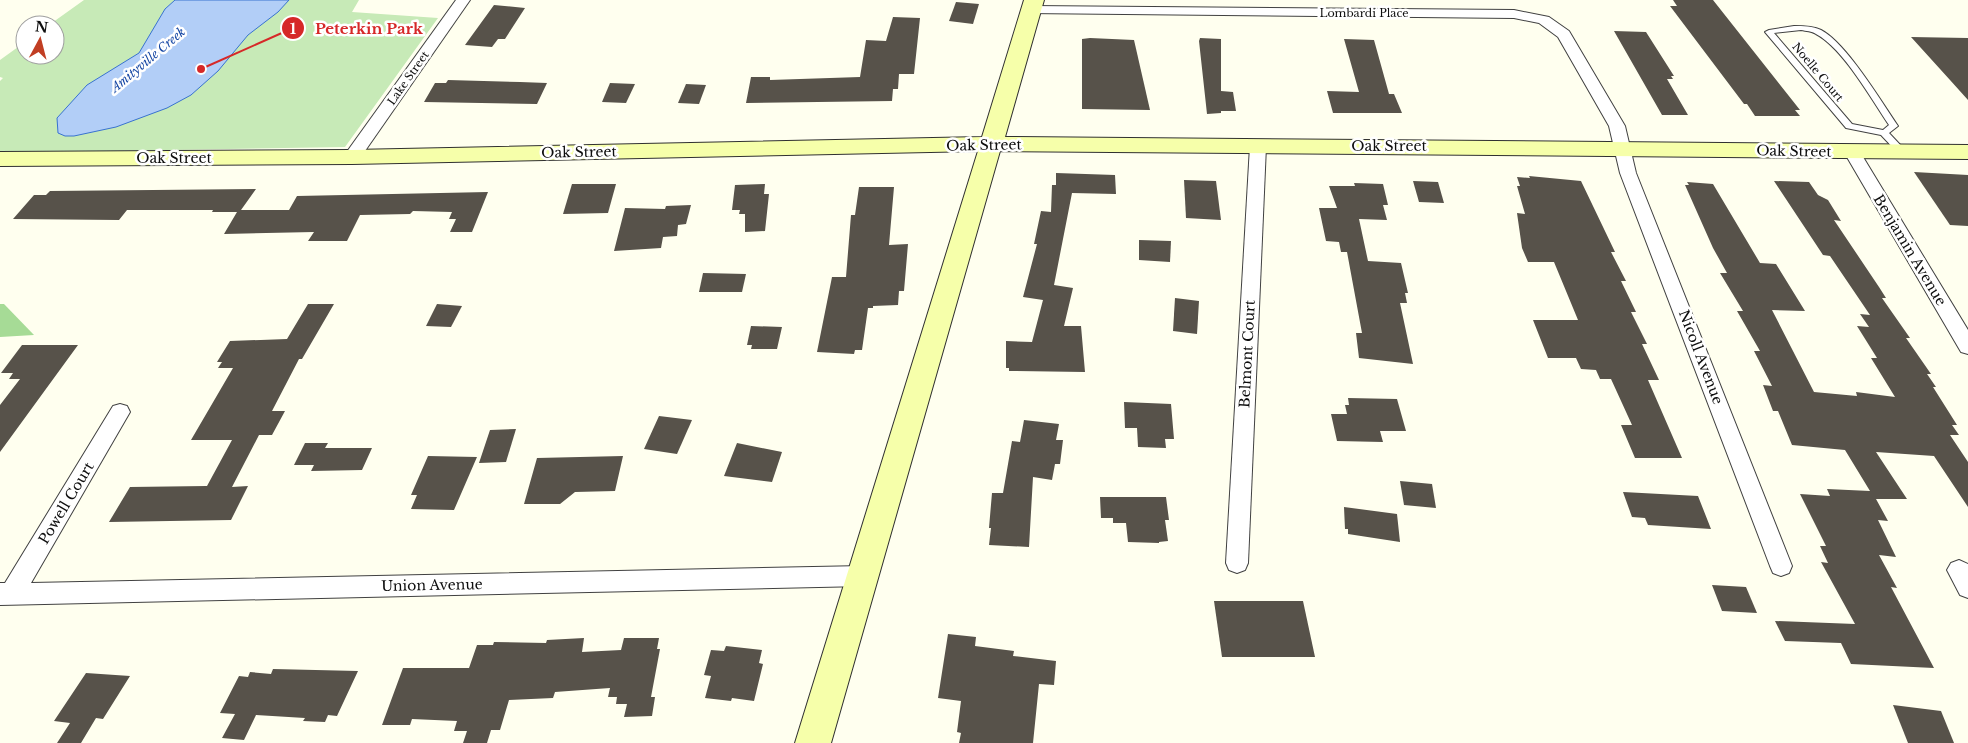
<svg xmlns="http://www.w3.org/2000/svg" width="1968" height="743" viewBox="0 0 1968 743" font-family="'Libre Baskerville',serif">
<rect width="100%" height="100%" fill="#ffffef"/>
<path fill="#c7eab7" d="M84 0H359L352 12 438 18 345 147 0 153V81L3 78 0 77V60L25 42V55H55V25H49Z"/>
<path fill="#a6db96" d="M0 304H4L34 335 0 337Z"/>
<path fill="#b2cef7" stroke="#3872d0" d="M175 0H289L278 12 248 35 218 71 191 95 167 108 116 127 74 136H65L58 133 57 118 87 85 139 53 165 9Z"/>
<g fill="#57524a">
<path d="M1673 0H1713L1800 110H1795L1800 116H1755L1747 104H1744L1670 6H1677Z"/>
<path d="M956 2 979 4 973 24 949 21Z"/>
<path d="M494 5 525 8 505 39H498L492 47 465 45Z"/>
<path d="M893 17 920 18 914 74H899L898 89H893L892 101 746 103 751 77H770V80L860 77 866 40 886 41Z"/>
<path d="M1614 31 1646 32 1674 76H1671L1673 79H1667L1688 115H1662Z"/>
<path d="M1911 37 1968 38V100L1950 80Z"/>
<path d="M1090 38 1134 40 1150 110 1082 109V39Z"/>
<path d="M1200 38 1221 39V91L1233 92 1236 111H1221V113L1207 114 1199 41Z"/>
<path d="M1344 39 1374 40 1389 94H1394L1402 113H1333L1327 91 1359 92Z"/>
<path d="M448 80 520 82 547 83 537 104 424 102 435 83H446Z"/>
<path d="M610 83 635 84 626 103 602 102Z"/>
<path d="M686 84 706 85 699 104 678 103Z"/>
<path d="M1914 172 1968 175V226L1950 225Z"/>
<path d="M1056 173 1115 175 1116 194 1072 193 1054 285 1073 288 1064 326H1081L1085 372 1009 371V368H1006V341L1032 342 1043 300 1023 297 1037 244H1034L1041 211 1051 212 1052 185H1056Z"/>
<path d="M1529 176 1581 181 1615 252H1611L1626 281H1621L1636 312H1631L1647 344H1642L1659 380H1648L1682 458H1635L1621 425H1632L1611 379H1600L1596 370 1581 369 1576 358H1548L1533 320H1578L1554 262H1528L1522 248 1517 213 1525 214 1517 186H1520L1517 177 1530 178Z"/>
<path d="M1184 180 1216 181 1221 220 1186 218Z"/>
<path d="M1413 181 1438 182 1444 203 1419 202Z"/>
<path d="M1774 181 1809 182 1818 195 1828 200 1841 221 1834 220 1879 287 1886 298H1882L1910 338H1906L1931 374H1927L1936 387H1933L1957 425H1952L1959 435H1950L1968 462V507L1934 456 1876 452 1907 499H1876L1888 521 1878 520 1896 557 1879 555 1897 588 1891 587 1934 668 1851 664 1841 643 1785 641 1775 621 1855 624 1821 562 1828 563 1820 546H1826L1800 494 1830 496 1827 489 1870 491 1845 450 1792 445 1778 411H1773L1763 385 1772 386 1754 351H1760L1737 311H1743L1720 273H1727L1713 248 1685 185H1689L1687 182 1713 184 1760 263 1776 264 1805 311 1772 310 1814 392 1857 396 1856 392 1895 397 1871 358H1877L1857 326 1869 327 1860 314 1870 315 1830 256 1823 255Z"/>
<path d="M1354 183 1383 184 1388 205H1383L1387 220 1359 219 1368 261 1401 263 1408 293H1405L1407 303H1400L1413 364 1359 358 1356 333H1362L1347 252H1341L1339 242 1326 241 1319 208H1337L1329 186H1355Z"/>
<path d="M572 184H616L608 213 563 214Z"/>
<path d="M765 184 764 194H769L765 231 745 232V214H739L740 210H732L735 185Z"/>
<path d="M859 187H894L889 245 908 244 904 291H899L898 305 873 306V308H868L862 350H855L854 354 817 352 832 277H846L851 215H855Z"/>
<path d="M256 189 241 210H289L297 196 488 192 472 232H450L456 219H449L452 212 413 211 410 214 360 215 347 241H308L314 232 224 234 237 212H212L213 210H127L119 220 13 219 34 195H46L50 191Z"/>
<path d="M691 205 686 224 678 225 677 236 663 237 661 248 614 251 625 208 665 209 666 206Z"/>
<path d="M1139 240 1171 241 1170 262 1139 260Z"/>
<path d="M703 273 746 274 742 292H699Z"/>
<path d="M1175 298 1199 301 1197 334 1173 331Z"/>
<path d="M308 304H334L302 359H299L272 411H285L272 435H259L232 487 248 486 231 520 109 522 130 487 207 486 232 440H191L233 368H218L222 362H217L230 341 287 339Z"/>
<path d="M437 304 462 306 451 327 426 326Z"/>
<path d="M751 326 782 327 777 349H751L752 345H747Z"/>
<path d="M22 345H78L0 452V405L20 379H9L13 373H1Z"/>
<path d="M1348 398 1397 399 1406 431H1380L1383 442 1337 441 1331 414H1347L1345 405H1349Z"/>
<path d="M1124 402 1171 404 1174 439H1165L1166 448 1138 447 1137 428H1125Z"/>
<path d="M659 416 692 420 677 454 644 449Z"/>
<path d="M1024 420 1059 424 1056 440H1063L1060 464H1055L1052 480 1033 477 1029 547 989 545 991 528H989L992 493H1003L1012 441 1020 442Z"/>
<path d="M516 429 506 462 479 463 490 430Z"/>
<path d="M305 443H328L325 448H372L362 470 311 471 314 465H294Z"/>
<path d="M737 443 782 452 772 482 724 476Z"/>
<path d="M428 456 477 457 454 510 411 509 417 495H411Z"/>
<path d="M623 456 615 491 575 492 560 504H524L537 458Z"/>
<path d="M1400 481 1432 484 1436 508 1404 505Z"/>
<path d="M1623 492 1698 496 1711 529 1648 525 1645 518 1632 517Z"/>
<path d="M1100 497H1166L1169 520H1165L1168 541 1159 542V543L1128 542 1126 523H1113V518H1101Z"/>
<path d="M1344 507 1397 514 1400 542 1348 534V529H1345Z"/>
<path d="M1712 585 1746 587 1757 613 1722 611Z"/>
<path d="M1214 601H1303L1315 657H1222Z"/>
<path d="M948 634 976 637 975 646 1014 651 1013 656 1056 661 1054 685 1039 684 1033 743H959L961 733 957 732 961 701 938 698Z"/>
<path d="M584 638 582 652 621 650 624 638H659L657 649H660L651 697H655L652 716 624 717 627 704H616L617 697H608L610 688 555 692 553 698 509 700 500 730H491L487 743H463L467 731H454L457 721 412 719 410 725H382L403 668H469L477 645H493L494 642 546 643 547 640Z"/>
<path d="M726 646 762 650 759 663 763 664 754 701 732 698 731 701 705 698 711 676 704 675 711 650 724 651Z"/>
<path d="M273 669 358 671 337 716 328 715 325 722 303 721 305 718 256 715 244 740 222 738 235 714 220 713 239 676 248 677 250 672 271 674Z"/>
<path d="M86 673 130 676 103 719 96 718 81 743H57L70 723 54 721Z"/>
<path d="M1893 705 1941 711 1954 743H1908Z"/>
</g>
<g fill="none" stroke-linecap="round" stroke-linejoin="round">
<defs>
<path id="service" d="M1794 26C1803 26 1813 26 1821 30 1846 43 1881 101 1898 126L1889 133 1905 150V154H1899L1881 135 1846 128 1765 32 1769 30ZM1801 30C1806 31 1812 31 1816 34 1843 48 1872 100 1889 125L1883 130 1852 124 1774 33Z"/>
<g id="minor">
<path d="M456 0H470L358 161 352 162 346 161 344 157 346 153Z"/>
<path d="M1031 6 1514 10 1549 17 1569 31 1625 126 1636 173 1792 566 1789 573 1781 576 1773 573 1770 566 1620 173 1609 126 1558 37 1539 23 1514 18 1026 13 1024 10 1026 7Z"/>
<path d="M1258 141 1264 142 1266 146 1248 563 1245 570 1237 573 1229 570 1226 563 1250 146 1252 142Z"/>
<path d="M1852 147 1858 148 1860 152 1968 330V354L1961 352 1844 152 1846 148Z"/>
<path d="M120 404 127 406 130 412 31 583 864 566 872 569 876 576 872 583 864 586 0 605V583H5L113 406Z"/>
<path d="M1959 560 1968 564V598L1960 595 1947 570 1951 563Z"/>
</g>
<path id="secondary" d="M1024 0H1044L1005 137 1968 145V159L1000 151 831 743H795L978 151 352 164 0 166V152L352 150 982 137Z"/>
</defs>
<use href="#service" stroke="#414141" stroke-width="2"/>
<use href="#minor" stroke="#414141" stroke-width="2"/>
<use href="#secondary" stroke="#303030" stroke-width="2"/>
<use href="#service" fill="#fff" fill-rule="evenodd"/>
<use href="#minor" fill="#fff" fill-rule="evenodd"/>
<use href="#secondary" fill="#f6ffaa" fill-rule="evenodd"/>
</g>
<g text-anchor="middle" stroke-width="5" stroke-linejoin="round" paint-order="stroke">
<g font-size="11" fill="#0e0e0e" stroke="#fff">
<text x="1364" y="17">Lombardi Place</text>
<text transform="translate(1818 72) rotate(50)" y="4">Noelle Court</text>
<text transform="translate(408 78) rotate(-55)" y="4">Lake Street</text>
</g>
<g font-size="12" font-style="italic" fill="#1445a3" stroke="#fff">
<text transform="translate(148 60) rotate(-40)" y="4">Amityville Creek</text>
</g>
<g font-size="14" fill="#0e0e0e" stroke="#fff">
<text transform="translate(984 145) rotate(-1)" y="5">Oak Street</text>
<text x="1389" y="151">Oak Street</text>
<text transform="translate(1794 151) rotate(1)" y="5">Oak Street</text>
<text transform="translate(579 152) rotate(-1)" y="5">Oak Street</text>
<text x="174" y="163">Oak Street</text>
<text transform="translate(1910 250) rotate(59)" y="5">Benjamin Avenue</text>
<text transform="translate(1247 354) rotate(-87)" y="5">Belmont Court</text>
<text transform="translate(1701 357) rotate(69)" y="5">Nicoll Avenue</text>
<text transform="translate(66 503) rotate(-59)" y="5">Powell Court</text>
<text transform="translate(432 585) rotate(-1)" y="5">Union Avenue</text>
</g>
</g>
<path fill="none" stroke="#d62828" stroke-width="2" d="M201 69L293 28"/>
<g fill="#d62828" stroke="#fff" stroke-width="2">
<circle cx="201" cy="69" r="5"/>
<circle cx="293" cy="28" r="12"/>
</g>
<g font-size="15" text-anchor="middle" font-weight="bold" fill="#fff">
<text x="293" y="34">1</text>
</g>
<g font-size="15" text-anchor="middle" font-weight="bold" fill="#d62828" stroke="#fff" stroke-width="5" stroke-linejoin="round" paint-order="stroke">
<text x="369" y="34">Peterkin Park</text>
</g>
<g transform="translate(40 40) rotate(7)"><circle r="24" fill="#ffffff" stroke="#9f9f9f"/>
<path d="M0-4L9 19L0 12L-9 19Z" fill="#c13e23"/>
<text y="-8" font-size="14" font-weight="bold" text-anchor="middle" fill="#0e0e0e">N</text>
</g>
</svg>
